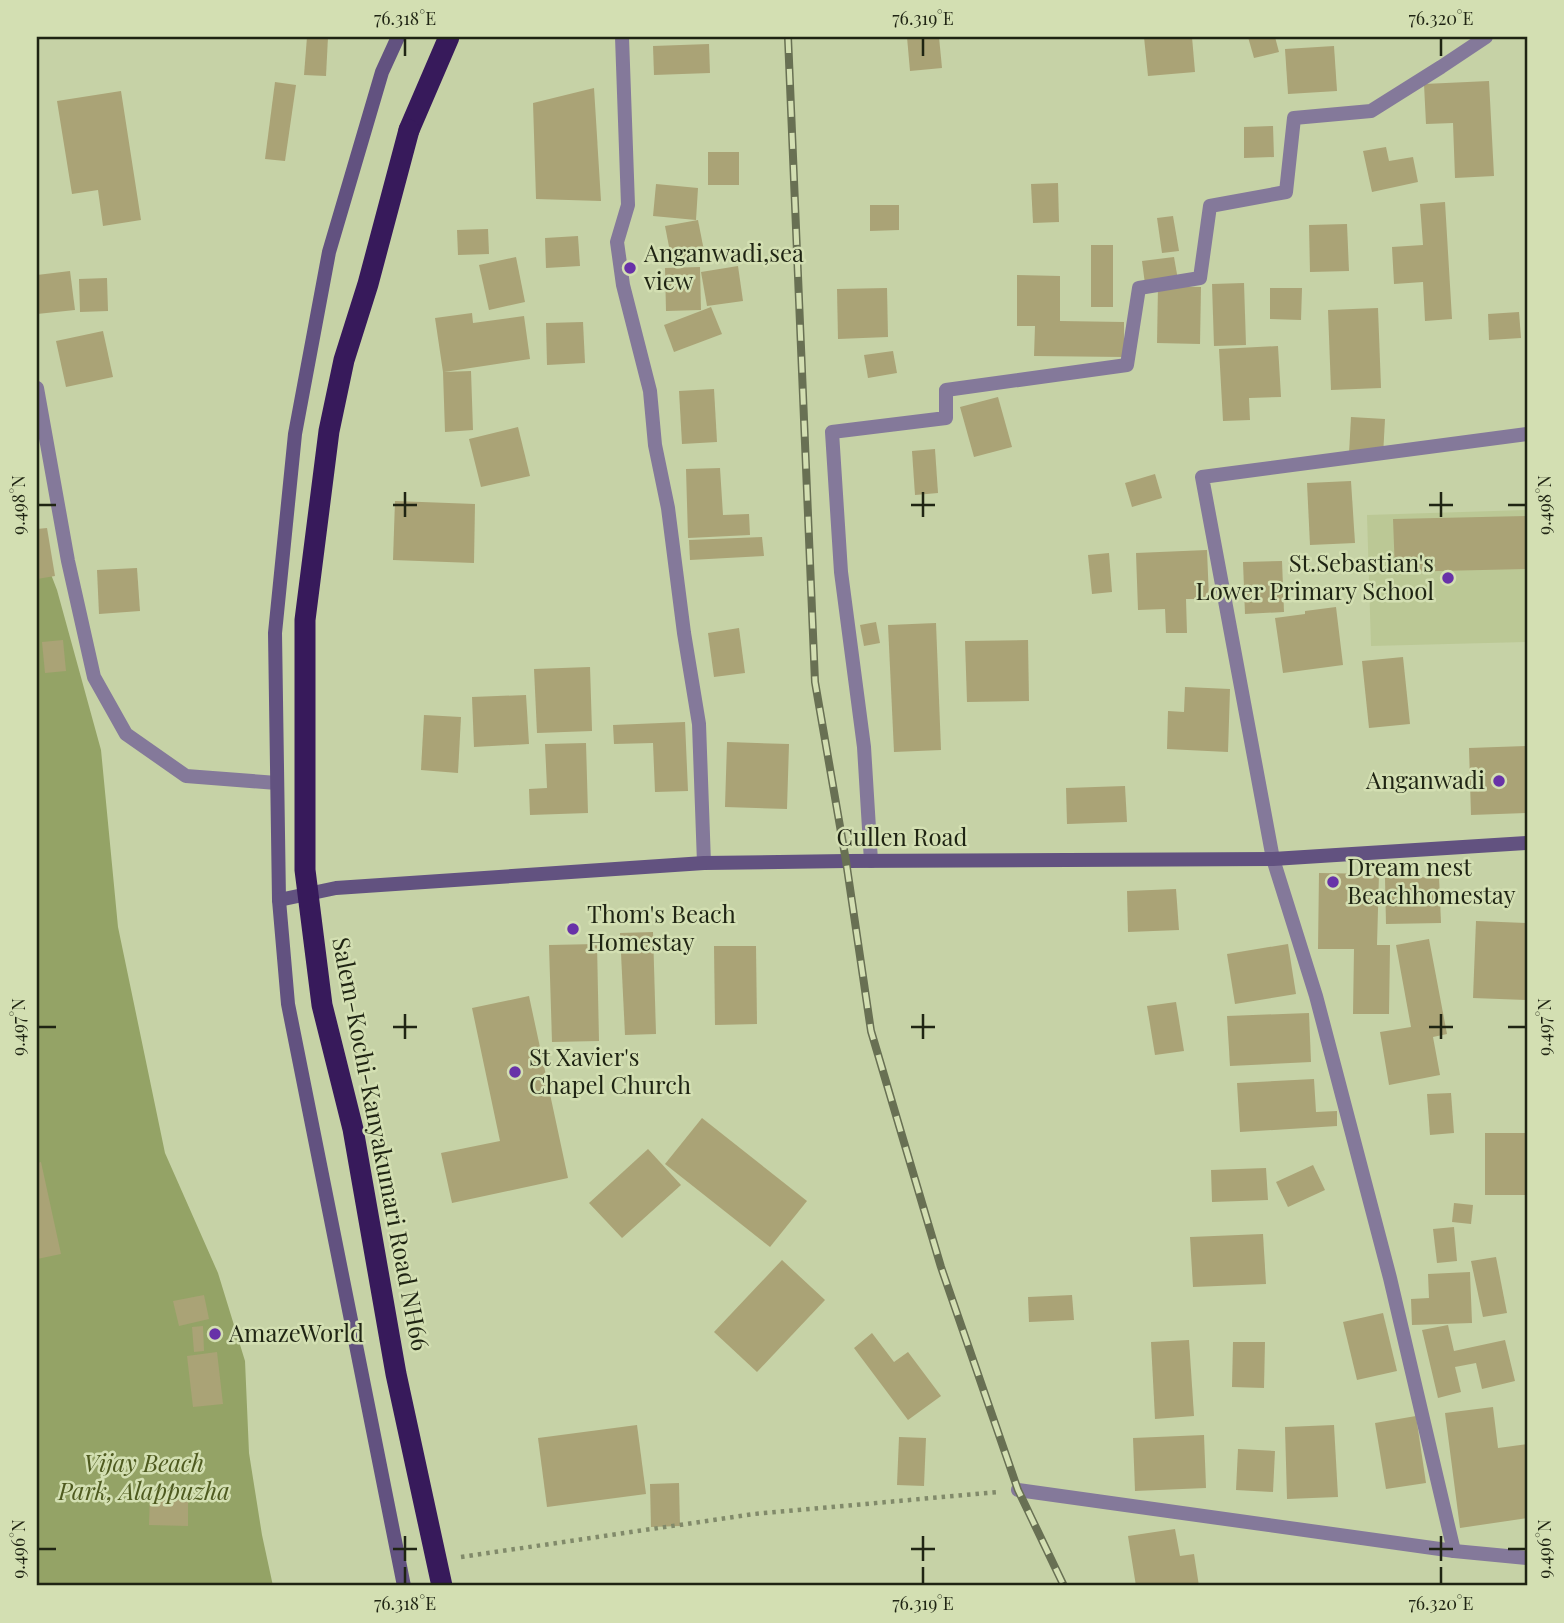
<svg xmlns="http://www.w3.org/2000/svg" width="1564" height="1623" viewBox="0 0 1564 1623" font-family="'Playfair Display',serif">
<rect width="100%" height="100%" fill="#c6d2a6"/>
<path fill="#bbc895" d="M1527 510V642L1371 646 1367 515Z"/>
<path fill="#94a366" d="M37 538 57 590 101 750 118 927 165 1153 218 1273 245 1361 249 1453 262 1535 273 1586H37Z"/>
<g fill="#aaa376">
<path d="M307 37H328L326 76 304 75Z"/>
<path d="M907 37H939L942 68 910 71Z"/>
<path d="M1144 37H1192L1195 72 1148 76Z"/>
<path d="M1248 37H1275L1279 52 1254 58Z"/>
<path d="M709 44 710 73 654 75 653 46Z"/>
<path d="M1334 46 1337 91 1288 94 1285 49Z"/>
<path d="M1489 81 1494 176 1455 178 1453 123 1426 124 1424 84Z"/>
<path d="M275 82 296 85 285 161 265 159Z"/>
<path d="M594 88 601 201 536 199 533 103Z"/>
<path d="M121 91 141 220 103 226 98 190 72 194 57 101Z"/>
<path d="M1273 126 1274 157 1244 158V127Z"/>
<path d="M1386 147 1389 161 1413 157 1418 182 1372 192 1363 151Z"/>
<rect x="708" y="152" width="31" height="33"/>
<path d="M1058 183 1059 222 1033 223 1031 184Z"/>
<path d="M656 184 698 188 696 220 653 216Z"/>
<path d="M1445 202 1452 319 1425 321 1423 282 1394 284 1392 247 1423 245 1420 204Z"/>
<path d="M870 205H899V230L870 231Z"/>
<path d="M1173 216 1179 251 1162 253 1157 218Z"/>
<path d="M698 220 705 256 672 262 665 226Z"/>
<path d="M1347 224 1349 271 1310 272 1309 225Z"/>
<path d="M488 229 489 254 458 255 457 230Z"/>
<path d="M578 236 580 266 546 268 545 238Z"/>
<rect x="1091" y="245" width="22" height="62"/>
<path d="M516 257 525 302 489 310 479 265Z"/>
<path d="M1174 257 1178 280 1145 284 1142 261Z"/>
<path d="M738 266 743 301 707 306 701 272Z"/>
<path d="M700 267 701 310 666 311 665 268Z"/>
<path d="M70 271 75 310 37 314V275Z"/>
<path d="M1017 275 1060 276V321L1124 322V357L1034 356 1035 326H1017Z"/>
<path d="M107 278 108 311 80 312 79 279Z"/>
<path d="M1244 283 1246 345 1214 346 1212 284Z"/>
<path d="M1158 286 1201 287 1200 344 1157 343Z"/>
<path d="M887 288 888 337 838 339 837 289Z"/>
<path d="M1270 288H1302L1301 320 1270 319Z"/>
<path d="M711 307 722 334 674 352 664 325Z"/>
<path d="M1378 308 1381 388 1331 390 1328 310Z"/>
<path d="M1519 312 1521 338 1489 340 1488 314Z"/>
<path d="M472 313 473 323 524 316 530 359 444 372 471 371 473 430 445 432 443 372 435 318Z"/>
<path d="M583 322 585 363 547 365 546 323Z"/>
<path d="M103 331 113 377 66 387 56 341Z"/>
<path d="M1278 346 1281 397 1249 398 1250 420 1223 421 1219 349Z"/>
<path d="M893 351 897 373 868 378 864 355Z"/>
<path d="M714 389 717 442 682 444 679 391Z"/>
<path d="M998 397 1012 447 974 457 960 407Z"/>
<path d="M1351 417 1385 419 1383 456 1349 454Z"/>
<path d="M518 427 530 476 481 487 469 439Z"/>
<path d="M935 449 938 493 915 495 912 451Z"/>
<path d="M720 468 723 515 749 514 750 535 688 538 686 469Z"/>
<path d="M1155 474 1162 498 1132 507 1125 483Z"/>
<path d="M1351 481 1355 543 1310 545 1307 483Z"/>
<path d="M395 501 475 504 474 563 393 560Z"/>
<path d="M1527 516V569L1395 572 1393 519Z"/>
<path d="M47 528 55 576 37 579V529Z"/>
<path d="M762 537 764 556 690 560 689 540Z"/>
<path d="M1207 550 1209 599H1186L1187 633H1166L1165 609 1138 610 1136 553Z"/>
<path d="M1109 553 1112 592 1092 594 1088 555Z"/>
<path d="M1282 561 1284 612 1245 614 1243 562Z"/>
<path d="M137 568 140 611 99 614 97 570Z"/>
<path d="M1336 607 1343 665 1283 673 1275 618 1305 614V611Z"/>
<path d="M876 622 880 643 864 646 860 625Z"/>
<path d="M936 623 941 750 894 752 888 625Z"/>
<path d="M739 628 745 673 714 677 708 633Z"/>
<path d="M63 640 66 671 45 673 42 642Z"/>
<path d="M1028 640 1029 701 967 702 965 641Z"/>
<path d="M1403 657 1410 724 1369 728 1362 661Z"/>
<path d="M590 667 592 731 537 733 534 669Z"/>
<path d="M1185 687 1230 689 1228 752 1167 749 1168 711 1184 712Z"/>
<path d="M526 695 529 744 474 747 472 697Z"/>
<path d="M424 715 461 717 458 773 421 770Z"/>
<path d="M685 722 688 791 655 792 653 743 614 744 613 725Z"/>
<path d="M727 742 789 744 787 809 725 807Z"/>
<path d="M586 743 588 813 530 815 529 789 547 788 545 744Z"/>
<path d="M1527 746V813L1471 815 1469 748Z"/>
<path d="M1125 786 1127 822 1067 824 1066 788Z"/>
<path d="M1319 873 1379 874 1377 945H1390L1389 1014H1353L1354 949H1318Z"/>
<path d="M1439 877 1441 923 1386 924 1385 878Z"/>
<path d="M1176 889 1179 930 1128 932 1127 891Z"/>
<path d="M1476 921 1527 923V1000L1473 998Z"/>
<path d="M653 932 656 1034 625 1035 620 933Z"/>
<path d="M1429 939 1447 1034 1433 1037 1440 1075 1389 1085 1380 1032 1411 1027 1396 945Z"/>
<path d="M597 944 599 1041 552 1042 549 945Z"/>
<path d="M1288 944 1296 994 1235 1004 1227 954Z"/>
<path d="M714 946H756L757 1024 715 1025Z"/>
<path d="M529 996 568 1178 452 1203 441 1153 500 1141 472 1008Z"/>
<path d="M1176 1002 1184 1051 1155 1055 1147 1006Z"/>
<path d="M1309 1013 1311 1062 1230 1066 1227 1016Z"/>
<path d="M1314 1079 1316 1112 1337 1111V1126L1240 1132 1237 1083Z"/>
<path d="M1451 1093 1454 1133 1430 1135 1427 1094Z"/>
<path d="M702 1118 807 1201 770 1247 665 1164Z"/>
<rect x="1485" y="1133" width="42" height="62"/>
<path d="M648 1149 681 1185 622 1238 589 1203Z"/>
<path d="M41 1162 61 1254 37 1259V1163Z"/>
<path d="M1313 1165 1325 1190 1288 1207 1276 1182Z"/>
<path d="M1266 1168 1268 1200 1212 1202 1211 1170Z"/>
<path d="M1454 1203 1473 1205 1471 1224 1452 1222Z"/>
<path d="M1454 1227 1457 1261 1437 1263 1433 1229Z"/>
<path d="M1263 1234 1266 1284 1193 1287 1190 1237Z"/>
<path d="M1496 1257 1507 1313 1483 1317 1471 1261Z"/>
<path d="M782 1260 825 1300 757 1372 714 1332Z"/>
<path d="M1470 1272 1472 1323 1412 1325 1411 1299 1429 1298 1428 1274Z"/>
<path d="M204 1295 209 1319 179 1326 173 1301Z"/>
<path d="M1072 1295 1074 1320 1029 1322 1028 1297Z"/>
<path d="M1383 1313 1397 1371 1357 1380 1343 1322Z"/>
<path d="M1448 1325 1454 1351 1505 1340 1515 1381 1482 1389 1476 1363 1455 1367 1461 1392 1438 1398 1422 1330Z"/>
<path d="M203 1326 204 1351 194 1352 192 1327Z"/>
<path d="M872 1333 894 1362 908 1352 941 1396 908 1420 854 1348Z"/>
<path d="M1189 1340 1194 1416 1155 1419 1151 1342Z"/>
<path d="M1233 1342H1265L1264 1388 1232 1387Z"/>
<path d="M217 1352 223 1404 193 1407 187 1356Z"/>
<path d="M1493 1407 1498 1448 1527 1444V1518L1460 1528 1445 1413Z"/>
<path d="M1416 1416 1426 1483 1386 1489 1375 1423Z"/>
<path d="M637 1425 646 1494 547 1507 538 1438Z"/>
<path d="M1334 1425 1338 1497 1287 1499 1285 1427Z"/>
<path d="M1204 1435 1206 1488 1135 1491 1133 1438Z"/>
<path d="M899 1437 926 1438 924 1486 897 1485Z"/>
<path d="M1238 1449 1275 1451 1273 1492 1236 1490Z"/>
<path d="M679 1483 680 1526 651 1527 650 1484Z"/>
<path d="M150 1496H188V1526L149 1525Z"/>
<path d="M1175 1529 1180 1556 1194 1554 1199 1586H1136L1128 1536Z"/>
</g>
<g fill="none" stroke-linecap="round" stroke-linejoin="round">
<path stroke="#818a6a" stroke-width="4.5" stroke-dasharray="3.5 5" stroke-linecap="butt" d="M461 1557 754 1514 998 1492"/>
<g stroke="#84799a" stroke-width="14">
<path d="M622 37 628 205 617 242 623 285 650 391 655 445 668 508 684 633 699 724 704 863"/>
<path d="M37 388 68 561 94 677 126 734 186 776 277 783"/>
<path d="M871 861 864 747 841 572 832 432 946 418V390L1127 365 1139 288 1200 278 1210 206 1286 192 1294 118 1371 111 1441 67 1486 37"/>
<path d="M1018 1490 1454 1551 1527 1558"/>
<path d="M1454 1551 1390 1278 1316 996 1273 859 1202 477 1527 434"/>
</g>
<g stroke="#625280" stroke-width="14">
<path d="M398 37 382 72 329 252 295 434 275 633 279 900 288 1004 404 1586"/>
<path d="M279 900 336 888 704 863 846 861 1273 859 1527 843"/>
</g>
<path stroke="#371a5b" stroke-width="21" d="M409 130 449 37"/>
<defs>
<path id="rail" d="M788 37 815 682 846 861 871 1031 941 1267 1018 1490 1064 1586"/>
</defs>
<use href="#rail" stroke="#687053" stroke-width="8"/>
<use href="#rail" stroke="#d3dfb2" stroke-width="5" stroke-dasharray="16" stroke-linecap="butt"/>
<path stroke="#371a5b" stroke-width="21" d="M409 130 368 284 344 360 329 431 305 620V870L322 1005 353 1129 396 1374 442 1586"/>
</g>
<path fill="none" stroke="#1f2413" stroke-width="2.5" d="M405 38V56M923 38V56M1441 38V56M405 492V517M923 492V517M1441 492V517M38 505H56M393 505H417M911 505H935M1429 505H1453M1508 505H1526M405 1014V1039M923 1014V1039M1441 1014V1039M38 1027H56M393 1027H417M911 1027H935M1429 1027H1453M1508 1027H1526M405 1536V1561M923 1536V1561M1441 1536V1561M38 1549H56M393 1549H417M911 1549H935M1429 1549H1453M1508 1549H1526M405 1567V1584M923 1567V1584M1441 1567V1584"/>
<g fill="#6832a8" stroke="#d3dfb2" stroke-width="2.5">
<circle cx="630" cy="268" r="7"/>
<circle cx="1448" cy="578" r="7"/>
<circle cx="1499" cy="781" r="7"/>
<circle cx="1333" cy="882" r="7"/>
<circle cx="573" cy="929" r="7"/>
<circle cx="515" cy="1072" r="7"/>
<circle cx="215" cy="1334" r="7"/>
</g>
<g text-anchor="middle" stroke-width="5" stroke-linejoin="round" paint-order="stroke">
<g font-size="24" fill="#1f2413" stroke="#d3dfb2" text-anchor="start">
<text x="644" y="262">Anganwadi,sea<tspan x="644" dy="28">view</tspan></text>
<text x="1434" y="572" text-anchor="end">St.Sebastian's<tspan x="1434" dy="28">Lower Primary School</tspan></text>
<text x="1485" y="789" text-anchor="end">Anganwadi</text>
<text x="1347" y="876">Dream nest<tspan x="1347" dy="28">Beachhomestay</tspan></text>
<text x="587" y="923">Thom's Beach<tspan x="587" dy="28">Homestay</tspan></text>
<text x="529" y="1066">St Xavier's<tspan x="529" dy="28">Chapel Church</tspan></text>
<text x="229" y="1342">AmazeWorld</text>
</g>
<g font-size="24" fill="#1f2413" stroke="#d3dfb2">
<text x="902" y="846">Cullen Road</text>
<text transform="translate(380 1144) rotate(79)" y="8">Salem-Kochi-Kanyakumari Road NH66</text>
</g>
<g font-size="24" font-style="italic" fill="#4e5a1f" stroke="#d3dfb2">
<text x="144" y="1472">Vijay Beach<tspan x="144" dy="28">Park, Alappuzha</tspan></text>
</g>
</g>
<rect width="1564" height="1623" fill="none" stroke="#d3dfb2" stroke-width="77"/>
<rect x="38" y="38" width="1488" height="1546" fill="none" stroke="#1f2413" stroke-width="2.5"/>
<g font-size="18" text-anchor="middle" fill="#1f2413">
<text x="405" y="25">76.318°E</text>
<text x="923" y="25">76.319°E</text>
<text x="1441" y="25">76.320°E</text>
<text transform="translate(19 505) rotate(-90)" y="6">9.498°N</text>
<text transform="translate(1545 505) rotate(-90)" y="6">9.498°N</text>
<text transform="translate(19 1027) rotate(-90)" y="6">9.497°N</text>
<text transform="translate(1545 1027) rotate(-90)" y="6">9.497°N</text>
<text transform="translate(19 1549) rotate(-90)" y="6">9.496°N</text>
<text transform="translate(1545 1549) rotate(-90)" y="6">9.496°N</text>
<text x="405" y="1610">76.318°E</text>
<text x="923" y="1610">76.319°E</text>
<text x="1441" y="1610">76.320°E</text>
</g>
</svg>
